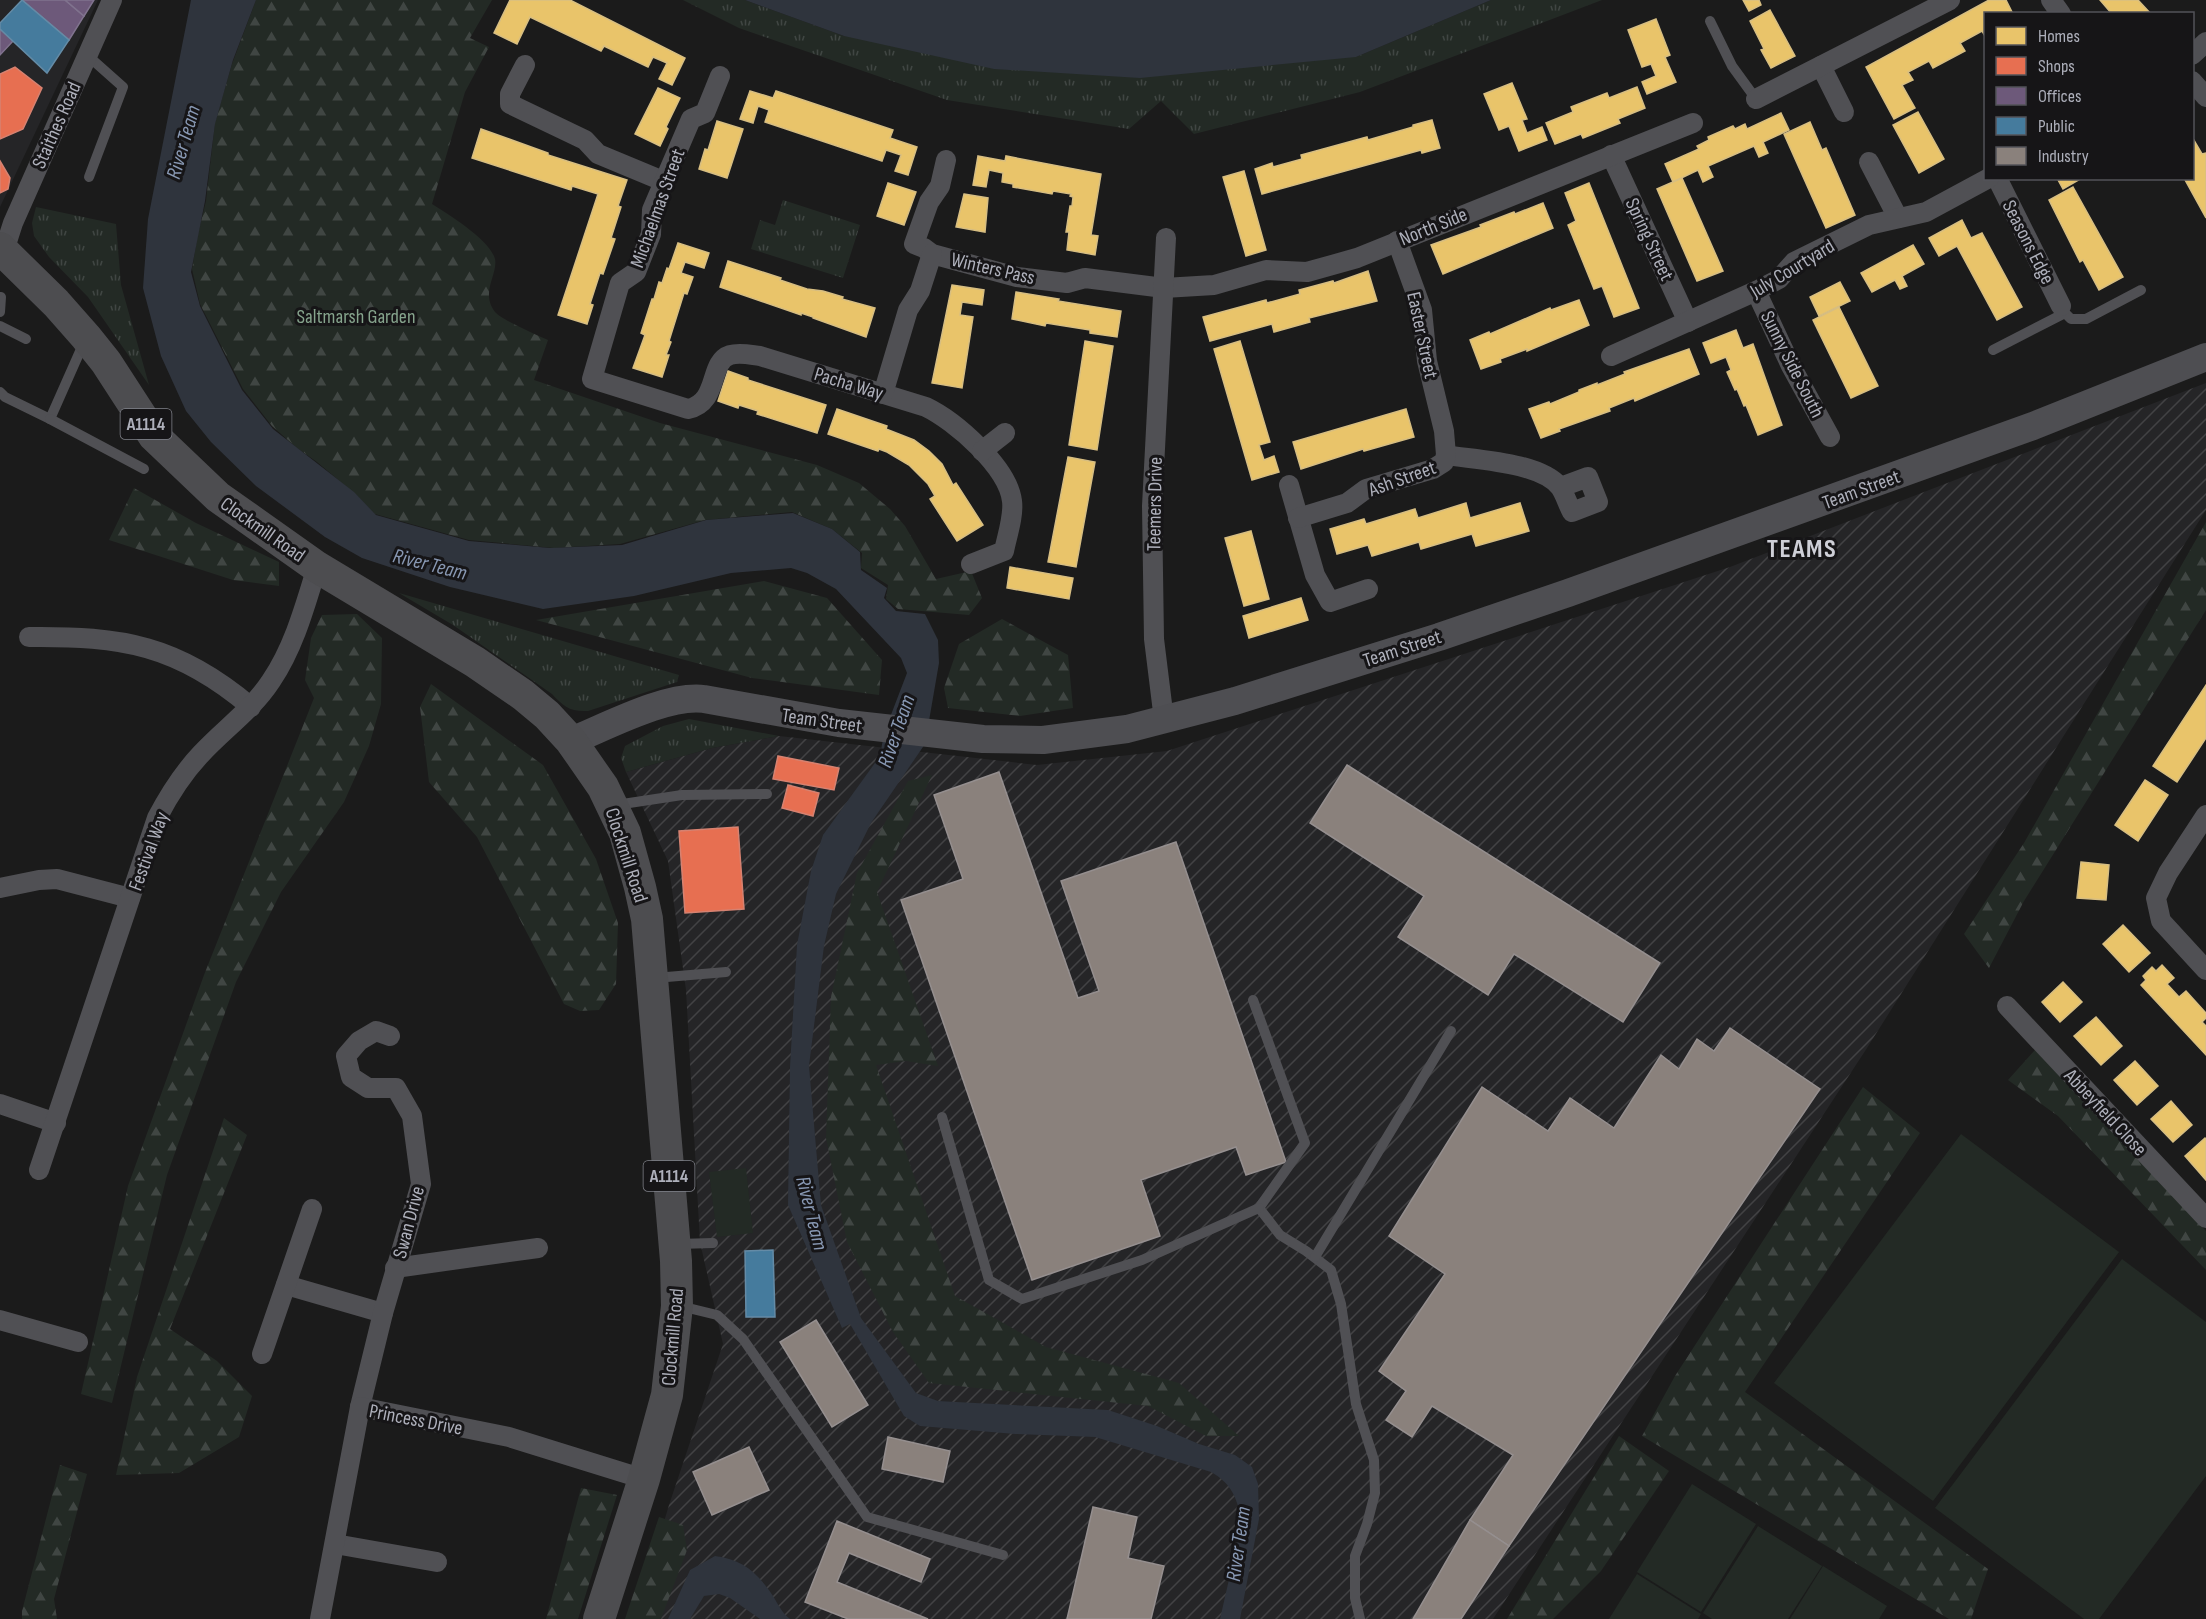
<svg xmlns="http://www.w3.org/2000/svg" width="2206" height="1619" viewBox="0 0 2206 1619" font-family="'Sofia Sans Condensed',sans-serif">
<defs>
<pattern id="industrial-furrows" width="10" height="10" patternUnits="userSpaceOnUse" patternTransform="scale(1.5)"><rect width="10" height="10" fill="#252527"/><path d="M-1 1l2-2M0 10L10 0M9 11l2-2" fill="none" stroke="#424244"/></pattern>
<pattern id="grass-tufts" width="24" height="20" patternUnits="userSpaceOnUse" patternTransform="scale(1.5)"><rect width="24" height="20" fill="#232a25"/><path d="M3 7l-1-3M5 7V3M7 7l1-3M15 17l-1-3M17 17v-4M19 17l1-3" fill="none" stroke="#404643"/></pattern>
<pattern id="forest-firs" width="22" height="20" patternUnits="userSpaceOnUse" patternTransform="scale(1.5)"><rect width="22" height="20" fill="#232a25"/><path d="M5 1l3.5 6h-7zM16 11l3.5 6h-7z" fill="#404643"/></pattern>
</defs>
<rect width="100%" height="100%" fill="#1b1b1b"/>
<path fill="#252527" d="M0 0H98L0 207Z"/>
<path fill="url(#industrial-furrows)" d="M2206 383V510L1867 1048 1493 1619H635L669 1505 723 1344 700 1242 686 990 668 861 626 772 712 748 779 736 1037 765 1167 751 1730 567Z"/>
<g fill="url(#grass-tufts)">
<path d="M683 0H745L844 36 1356 57 1491 0H1602L1360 92 1194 134 1161 101 1129 129 947 100 739 28Z"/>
<path d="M783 200 860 225 843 278 751 249 760 220 775 225Z"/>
<path d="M36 207 116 224 121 285 149 385 88 297 49 257 34 236 32 223Z"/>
<path d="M399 593 679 675 677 682 588 711C570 712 563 706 552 694L453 625Z"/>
<path d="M689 719 779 736 712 748 626 772 621 758 625 746 663 726Z"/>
</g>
<g fill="url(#forest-firs)">
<path d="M256 0H492L470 38 489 47 465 92 432 204C448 214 490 240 495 259 498 275 480 292 495 312 502 320 537 335 548 340L534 380 660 423 817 465 859 483 890 509 905 526 936 579 971 571 982 598 969 615 898 609 886 599 888 585 861 568 862 553 832 529 792 512 705 520 620 544 554 548 469 540 375 514 354 493 317 462 297 448 272 426 243 389 200 304 192 269 198 234 206 201 215 123 232 64Z"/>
<path d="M134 488 196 523 279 562V586L233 580 109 540Z"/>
<path d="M2206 522V610L2024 901 1989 968 1964 934 2024 843Z"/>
<path d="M764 581 827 598 882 660 879 695 752 678 536 620Z"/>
<path d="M357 614 382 638 381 704 369 746 344 802 281 892 236 982 167 1175 112 1403 81 1394 128 1186 204 975 314 698 305 680 311 638 322 615Z"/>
<path d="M1002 619 1068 655 1073 708 1020 716 948 708 944 688 959 644Z"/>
<path d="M431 684 543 765 596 859 618 923 616 984 599 1010 580 1011 564 1004 477 837 429 782 420 707Z"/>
<path d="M932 775 877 892 938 1066 906 1061 876 1065 955 1296 1046 1347 1179 1383 1239 1436H1206L1148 1406 929 1383 893 1332 847 1242 826 1138 831 997 857 873 908 781Z"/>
<path d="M2035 1050 2206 1231V1270L2058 1116 2008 1080Z"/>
<path d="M1863 1087 1920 1133 1745 1392 1988 1569 1971 1619H1949L1642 1436 1675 1376Z"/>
<path d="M224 1118 247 1135 170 1329 217 1361 252 1396 239 1437 179 1473 116 1475 137 1377Z"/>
<path d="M1619 1436 1669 1471 1601 1571 1553 1619H1507Z"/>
<path d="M60 1465 87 1474 54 1599 57 1619H22V1611Z"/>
<path d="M581 1488 617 1495 578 1619H546Z"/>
<path d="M659 1517 683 1525 687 1550 661 1619H625Z"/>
</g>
<g fill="#232a25">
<path d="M1961 1134 2119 1252 1933 1501 1774 1383Z"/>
<path d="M746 1168 753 1233 717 1237 709 1172Z"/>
<path d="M2122 1259 2206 1322V1476L2099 1619H2084L1935 1508Z"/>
<path d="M1692 1484 1756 1524 1701 1612 1637 1572Z"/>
<path d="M1758 1526 1822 1566 1788 1619H1712L1703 1613Z"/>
<path d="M1823 1566 1887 1606 1879 1619H1790Z"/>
<path d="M1637 1574 1701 1614 1698 1619H1609Z"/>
</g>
<g fill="#2f343d">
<path d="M191 0H256L233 60 215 124 205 201 191 272 200 306 242 390 273 429 354 492 376 515 469 541 550 548 622 545 706 520 793 513 832 529 860 552 861 570 887 588 884 598 896 611 925 614 938 640 939 663 925 744 871 823 836 894 824 946 809 1066 821 1205 861 1318 916 1393 938 1401 1108 1410 1157 1426 1199 1444 1235 1455 1252 1467 1258 1484 1259 1519 1240 1619H1220L1242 1522C1237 1498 1232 1484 1211 1472L1095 1437 1015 1434 920 1426 904 1416 850 1324 842 1328 788 1205 790 1067 797 945 811 871 823 835 880 756 884 733 907 673 901 658 836 589 807 573 791 568 731 573 634 596 543 609 450 587 362 558 325 537 256 486 211 442 186 411 161 356 143 288 148 219Z"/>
<path d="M745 0H1491L1356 57 1140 78 994 69 844 36Z"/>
<path d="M715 1556C742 1559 758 1573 773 1596 778 1604 782 1613 790 1619H760L730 1598 719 1594 704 1596 690 1619H668L690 1570Z"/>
</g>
<g fill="#e9c46a" stroke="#d7be82" stroke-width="1.5">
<path d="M510 0H570L685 58 672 85 659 79 667 63 653 57 648 67 604 46 601 51 530 17 517 44 494 33Z"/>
<path d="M1743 0H1759L1761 5 1749 11Z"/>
<path d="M1989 0H2006L2013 14H1986V38L1982 31 1960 43 1965 51 1933 68 1929 61 1908 72 1913 80 1902 85 1915 108 1894 119 1866 67Z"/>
<path d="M2100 0H2138L2151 14H2112Z"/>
<path d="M1770 10 1795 56 1771 68 1761 50 1764 49 1750 21Z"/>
<path d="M1656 19 1670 55 1665 57 1676 82 1647 94 1642 82 1656 76 1651 64 1642 67 1628 30Z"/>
<path d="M1512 83 1527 119 1522 120 1527 133 1542 127 1547 140 1519 151 1509 126 1499 130 1484 94Z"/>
<path d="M1637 87 1645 108 1618 119 1620 123 1583 138 1581 134 1555 144 1546 123 1573 112 1571 107 1607 93 1609 98Z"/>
<path d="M658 88 680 98 666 127 668 129 660 146 635 134Z"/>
<path d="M750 91 773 98 776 91 893 130 890 138 917 147 908 175 895 171 901 155 886 150 882 161 765 122 769 110 758 106 753 123 740 119Z"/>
<path d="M1918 112 1944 159 1919 173 1893 125Z"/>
<path d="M1781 113 1789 130 1763 142 1768 153 1759 157 1754 146 1708 166 1713 177 1703 182 1698 170 1673 182 1665 164 1699 149 1697 146 1709 140 1708 137 1733 126 1735 129 1745 124 1747 129Z"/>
<path d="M1432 120 1440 148 1422 153 1421 150 1262 194 1255 169 1272 163 1273 167 1302 159 1301 155 1367 137 1368 140 1413 127V125Z"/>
<path d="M717 121 743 129 727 178 699 169 705 149 708 150Z"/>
<path d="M1810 122 1822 150 1826 148 1855 215 1826 228 1784 134Z"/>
<path d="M481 129 548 153V155L627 180 618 206 621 207 611 238 615 239 603 274 600 273 590 304 593 305 587 324 558 315 598 194 572 186 571 190 472 158Z"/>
<path d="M2192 137 2202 154 2206 153V218L2184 178H2192Z"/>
<path d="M978 156 1005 161 1006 156 1101 174 1091 235 1098 236 1095 255 1067 250 1069 232H1066L1070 206H1072L1073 197 1070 196 1071 194 1053 191 1052 194 1013 187V184L1002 182 1003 173 989 170 986 187 973 185Z"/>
<path d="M1244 171 1266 250 1246 256 1223 177Z"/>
<path d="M1682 178 1723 271 1697 281 1657 189Z"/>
<path d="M2057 178H2082L2063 189Z"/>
<path d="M888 183 916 192 904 225 877 216Z"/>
<path d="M1589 183 1639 308 1614 317 1602 286 1594 289 1568 225 1576 221 1565 193Z"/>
<path d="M2073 187 2123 277 2099 290 2083 260 2080 262 2049 200Z"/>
<path d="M964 194 988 198 985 232 956 227Z"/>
<path d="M1543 203 1553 228 1443 274 1431 245 1481 227 1480 225 1514 212 1515 214Z"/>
<path d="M1962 220 1971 238 1982 233 2022 307 1997 320 1957 246 1939 256 1929 238Z"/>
<path d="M678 243 709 253 704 268 685 262 681 273 693 277 687 294 684 293 669 341 671 342 666 355H669L662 377 633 368 645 335 641 333 652 299H654L659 282 662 283 667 268 669 269Z"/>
<path d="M1913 245 1924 264 1902 276 1907 286 1900 289 1895 280 1872 292 1861 273Z"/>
<path d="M728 261 781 278 780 280 807 289 823 291 843 297 842 299 875 308 866 337 813 318V317L801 313V315L720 287Z"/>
<path d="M1368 271 1377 301 1309 318 1310 322 1274 332 1272 324 1210 341 1203 317 1266 300 1267 303 1300 294 1299 290 1333 281 1334 283Z"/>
<path d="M1840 282 1850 301 1819 316 1810 297Z"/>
<path d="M952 285 984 290 982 305 962 302 960 315 973 317 962 388 932 383Z"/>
<path d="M1016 292 1059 299 1058 301 1121 311 1117 337 1090 333V330L1046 323 1045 326 1012 319Z"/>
<path d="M1579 300 1589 325 1527 351V349L1500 359 1501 362 1481 369 1470 340 1489 332 1490 334 1550 308 1551 310Z"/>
<path d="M1839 307 1878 386 1851 398 1813 320Z"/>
<path d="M1736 330 1743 348 1753 344 1782 425 1758 435 1746 405 1744 406 1737 389 1735 390 1727 372 1731 370 1726 357 1711 363 1703 343Z"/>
<path d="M1085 341 1113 346 1097 450 1069 445Z"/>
<path d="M1240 341 1270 442 1259 445 1264 460 1274 456 1279 472 1252 480 1214 349Z"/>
<path d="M1689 349 1699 374 1635 401 1634 398 1609 408 1610 411 1559 429 1560 431 1541 438 1529 409 1549 402 1550 404 1579 392V390L1597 383V385L1625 374 1624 372Z"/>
<path d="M728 371 748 378V380L826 405 817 433 757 414 758 411 739 405 738 408 718 401Z"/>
<path d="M837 409 887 426 886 429 914 440 929 451 942 464 953 485 956 483 983 525 957 541 930 499 935 496 928 484 909 465 887 452 879 449 878 451 828 434Z"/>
<path d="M1406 409 1414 437 1364 451 1363 449 1301 469 1293 442Z"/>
<path d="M1068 457 1095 462 1076 567 1048 562Z"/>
<path d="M1466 503 1470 518 1520 503 1529 531 1476 546 1472 534 1421 549 1419 542 1372 556 1368 545 1337 554 1330 529 1364 519 1366 524 1415 509 1418 518Z"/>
<path d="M1251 531 1269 599 1244 606 1225 538Z"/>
<path d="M1010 567 1073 578 1069 599 1007 588Z"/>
<path d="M1301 598 1308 620 1249 638 1243 616Z"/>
<path d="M2206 685V738L2177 782 2153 766Z"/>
<path d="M2145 780 2168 795 2138 841 2115 825Z"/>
<path d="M2081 862 2109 865 2106 900 2077 898Z"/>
<path d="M2123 925 2150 953 2129 972 2103 944Z"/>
<path d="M2162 965 2174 978 2167 984 2179 997 2186 991 2206 1013V1018L2202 1022 2206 1026V1055L2141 985 2146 980 2143 976 2152 967 2156 971Z"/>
<path d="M2063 982 2082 1002 2060 1022 2042 1002Z"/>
<path d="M2096 1017 2122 1046 2101 1065 2074 1036Z"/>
<path d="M2135 1061 2158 1086 2137 1105 2114 1080Z"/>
<path d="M2171 1101 2192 1125 2173 1142 2151 1119Z"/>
<path d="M2205 1138 2206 1139V1180L2185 1156Z"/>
</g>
<g fill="#e76f51" stroke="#d68271" stroke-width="1.5">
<path d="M15 67 42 88 23 129 0 139V74Z"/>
<path d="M0 161 10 178 8 189 0 193Z"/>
<path d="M778 756 839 768 834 790 773 779Z"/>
<path d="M788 785 819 793 813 816 782 808Z"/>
<path d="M738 827 744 909 685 913 679 831Z"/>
</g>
<g fill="#6d597a" stroke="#80738e" stroke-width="1.5">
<path d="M22 0H65L84 16 69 40Z"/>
<path d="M65 0H94L84 16Z"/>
<path d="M0 29 13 41 0 55Z"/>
</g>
<g fill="#457b9d" stroke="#648ba6" stroke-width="1.5">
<path d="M22 0 69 40 47 73 0 29V23Z"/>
<path d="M773 1250 775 1317H746L745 1251Z"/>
</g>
<g fill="#8a817c" stroke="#958f8f" stroke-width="1.5">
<path d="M1347 765 1660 963 1623 1022 1514 954 1488 995 1398 937 1424 896 1310 823Z"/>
<path d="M999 772 1078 998 1099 991 1061 881 1176 842 1286 1162 1246 1175 1236 1147 1141 1180 1160 1236 1032 1280 901 900 963 879 934 795Z"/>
<path d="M1730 1028 1820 1089 1509 1546 1470 1520 1513 1455 1432 1406 1412 1437 1386 1420 1406 1391 1379 1371 1445 1274 1389 1236 1482 1087 1548 1131 1570 1098 1614 1128 1661 1055 1679 1069 1697 1039 1714 1051Z"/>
<path d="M816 1320 868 1405 832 1427 780 1342Z"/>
<path d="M888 1437 950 1451 943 1482 882 1469Z"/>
<path d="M749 1447 769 1490 712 1515 693 1472Z"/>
<path d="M1093 1507 1137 1517 1128 1558 1164 1566 1151 1619H1067Z"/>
<path d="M1470 1520 1509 1546 1461 1619H1413Z"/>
<path d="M837 1521 930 1559 921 1582 849 1553 837 1582 928 1619H848L805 1602Z"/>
</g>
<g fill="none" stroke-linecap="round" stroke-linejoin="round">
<g stroke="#505054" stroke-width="10">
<path d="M1710 21 1732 66 1756 99"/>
<path d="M87 55 123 87 89 177"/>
<path d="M0 312 1 297"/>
<path d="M0 326 26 339"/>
<path d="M1993 350 2065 313 2071 319H2086L2141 290"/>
<path d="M0 392 5 397 50 419 85 340"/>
<path d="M50 419 144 469"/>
<path d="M616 805 682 795 767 794"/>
<path d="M655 978 726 972"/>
<path d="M1253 1000 1305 1143 1259 1208 1280 1235 1306 1251 1331 1270 1341 1304 1356 1404 1374 1460 1375 1493 1367 1524 1355 1556V1598L1360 1619"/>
<path d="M942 1117 989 1280 1022 1299 1142 1260 1259 1208"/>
<path d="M678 1244 713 1243"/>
<path d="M1315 1257 1451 1031"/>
<path d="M680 1306 717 1315 743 1339 867 1517 1003 1555"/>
</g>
<g stroke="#505054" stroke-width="20">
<path d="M2051 0 2061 14"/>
<path d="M2192 55 2206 42"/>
<path d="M525 65 510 94V104L585 140 598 154 663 181"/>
<path d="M1821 66 1844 112"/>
<path d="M720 76 705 113 691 119 652 210 651 234 636 272 620 283 592 379 688 409C720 402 708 362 730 355 740 352 751 355 760 356L926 407C955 421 1008 467 1012 501 1014 516 1007 536 1004 551L971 564"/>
<path d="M2192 81 2206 97"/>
<path d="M1756 99 1950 0"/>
<path d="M1611 155 1688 322"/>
<path d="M946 160 940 186 929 202 914 244 924 248 932 254 1017 277 1067 283 1085 278 1164 288 1214 285 1266 270 1307 272 1357 258 1693 123"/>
<path d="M1869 162 1898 218"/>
<path d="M1997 178 2061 306"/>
<path d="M4 251 13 223 112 0"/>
<path d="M1756 291 1791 366 1830 437"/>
<path d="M1611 356 1756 291 1779 279 1794 262 1869 225 1926 212 1989 178"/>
<path d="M883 394 908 310 920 291 932 254"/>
<path d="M982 451 1005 433"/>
<path d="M1446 455C1476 460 1540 462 1560 487 1565 494 1568 505 1572 512L1598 502 1588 477 1561 487"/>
<path d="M1289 485 1315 575 1330 602 1368 589"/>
<path d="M1298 518 1347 503 1366 489 1433 469 1444 462 1446 455 1444 431 1427 361 1422 310 1397 241"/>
<path d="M29 637C122 636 178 645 251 707"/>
<path d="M1164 720 1154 639 1152 506 1166 238"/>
<path d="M2206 815 2168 873 2156 898 2161 921 2206 970"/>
<path d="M0 888 39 880 57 879 130 898"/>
<path d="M2007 1006 2206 1218"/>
<path d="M0 1104 56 1123"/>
<path d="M39 1170 157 818C169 795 183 773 201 754 224 729 252 710 271 681 294 647 305 606 317 567"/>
<path d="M395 1268 538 1248"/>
<path d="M286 1285 383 1313"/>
<path d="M0 1320 78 1342"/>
<path d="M262 1354 312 1209"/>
<path d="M360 1407 383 1313 421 1184 412 1116 396 1088H368L351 1077 346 1056 359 1041 376 1031 390 1036"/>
<path d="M335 1544 437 1562"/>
<path d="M320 1619 360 1407 509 1437 644 1479"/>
</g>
<path stroke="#4e4e52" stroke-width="28" d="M571 741C606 727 667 694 704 699L839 723 983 739 1043 740 1127 729 1235 701 1439 637 1568 593 2033 426 2206 357"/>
<path stroke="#4d4d50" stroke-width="32" d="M0 248 56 303 86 337 106 362 154 436 218 497 317 567 475 662 523 695 547 715 571 741 603 787 625 833 640 887 647 919 676 1261 677 1306 667 1395 644 1479 599 1619"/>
</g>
<g text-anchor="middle" stroke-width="6" stroke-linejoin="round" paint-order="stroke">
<g fill="#161517" stroke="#80828a" stroke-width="1.5">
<rect x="120.5" y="409" width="51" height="30" rx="4.5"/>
<rect x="643.5" y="1161" width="51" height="30" rx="4.5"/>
</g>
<g font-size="18" font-weight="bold" fill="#aeb0bb">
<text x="146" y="430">A1114</text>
<text x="669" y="1182">A1114</text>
</g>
<g font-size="20" fill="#aeb0bb" stroke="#161517">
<text transform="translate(56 125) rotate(-66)" y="7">Staithes Road</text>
<text transform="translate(657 208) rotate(-70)" y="7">Michaelmas Street</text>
<text transform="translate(1433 226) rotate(-22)" y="7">North Side</text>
<text transform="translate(1650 239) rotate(65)" y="7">Spring Street</text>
<text transform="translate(2029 242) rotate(63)" y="7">Seasons Edge</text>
<text transform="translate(993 268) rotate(13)" y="7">Winters Pass</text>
<text transform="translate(1792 268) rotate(-31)" y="7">July Courtyard</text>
<text transform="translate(1423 335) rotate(78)" y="7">Easter Street</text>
<text transform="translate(1793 364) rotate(63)" y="7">Sunny Side South</text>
<text transform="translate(849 383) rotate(17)" y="7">Pacha Way</text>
<text transform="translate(1402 478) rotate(-20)" y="7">Ash Street</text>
<text transform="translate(1861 489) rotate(-20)" y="7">Team Street</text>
<text transform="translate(1154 504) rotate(-89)" y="7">Teemers Drive</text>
<text transform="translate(263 529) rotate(35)" y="7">Clockmill Road</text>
<text transform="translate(1402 648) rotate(-18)" y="7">Team Street</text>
<text transform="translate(822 720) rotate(8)" y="7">Team Street</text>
<text transform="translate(148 851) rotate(-70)" y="7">Festival Way</text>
<text transform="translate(627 855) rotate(72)" y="7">Clockmill Road</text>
<text transform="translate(2106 1112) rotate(47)" y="7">Abbeyfield Close</text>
<text transform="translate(408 1222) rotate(-75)" y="7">Swan Drive</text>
<text transform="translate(672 1337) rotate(-85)" y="7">Clockmill Road</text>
<text transform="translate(416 1419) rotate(11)" y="7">Princess Drive</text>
</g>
<g font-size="20" fill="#86a48d" stroke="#161517">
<text x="356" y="323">Saltmarsh Garden</text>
</g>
<g font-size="21" font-style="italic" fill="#8898b3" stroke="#161517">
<text transform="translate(183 142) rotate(-74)" y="7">River Team</text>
<text transform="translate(430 564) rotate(14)" y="7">River Team</text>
<text transform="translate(896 731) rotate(-71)" y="7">River Team</text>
<text transform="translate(812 1213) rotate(76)" y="7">River Team</text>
<text transform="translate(1238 1544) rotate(-82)" y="7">River Team</text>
</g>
<g font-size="26" font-weight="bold" letter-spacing="1.5" fill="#cecfd7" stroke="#161517">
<text x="1802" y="557">TEAMS</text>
</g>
</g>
<rect x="1984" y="12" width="210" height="168" fill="#161517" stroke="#535359" stroke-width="1.5"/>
<rect x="1996" y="27" width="30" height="18" fill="#e9c46a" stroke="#535359" stroke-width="1.5"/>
<text x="2038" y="42" font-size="18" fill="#aeb0bb">Homes</text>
<rect x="1996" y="57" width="30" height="18" fill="#e76f51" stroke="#535359" stroke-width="1.5"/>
<text x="2038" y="72" font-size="18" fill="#aeb0bb">Shops</text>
<rect x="1996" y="87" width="30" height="18" fill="#6d597a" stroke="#535359" stroke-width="1.5"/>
<text x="2038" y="102" font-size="18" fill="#aeb0bb">Offices</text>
<rect x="1996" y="117" width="30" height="18" fill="#457b9d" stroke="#535359" stroke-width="1.5"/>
<text x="2038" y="132" font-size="18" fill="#aeb0bb">Public</text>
<rect x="1996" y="147" width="30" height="18" fill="#8a817c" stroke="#535359" stroke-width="1.5"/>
<text x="2038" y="162" font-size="18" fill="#aeb0bb">Industry</text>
</svg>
